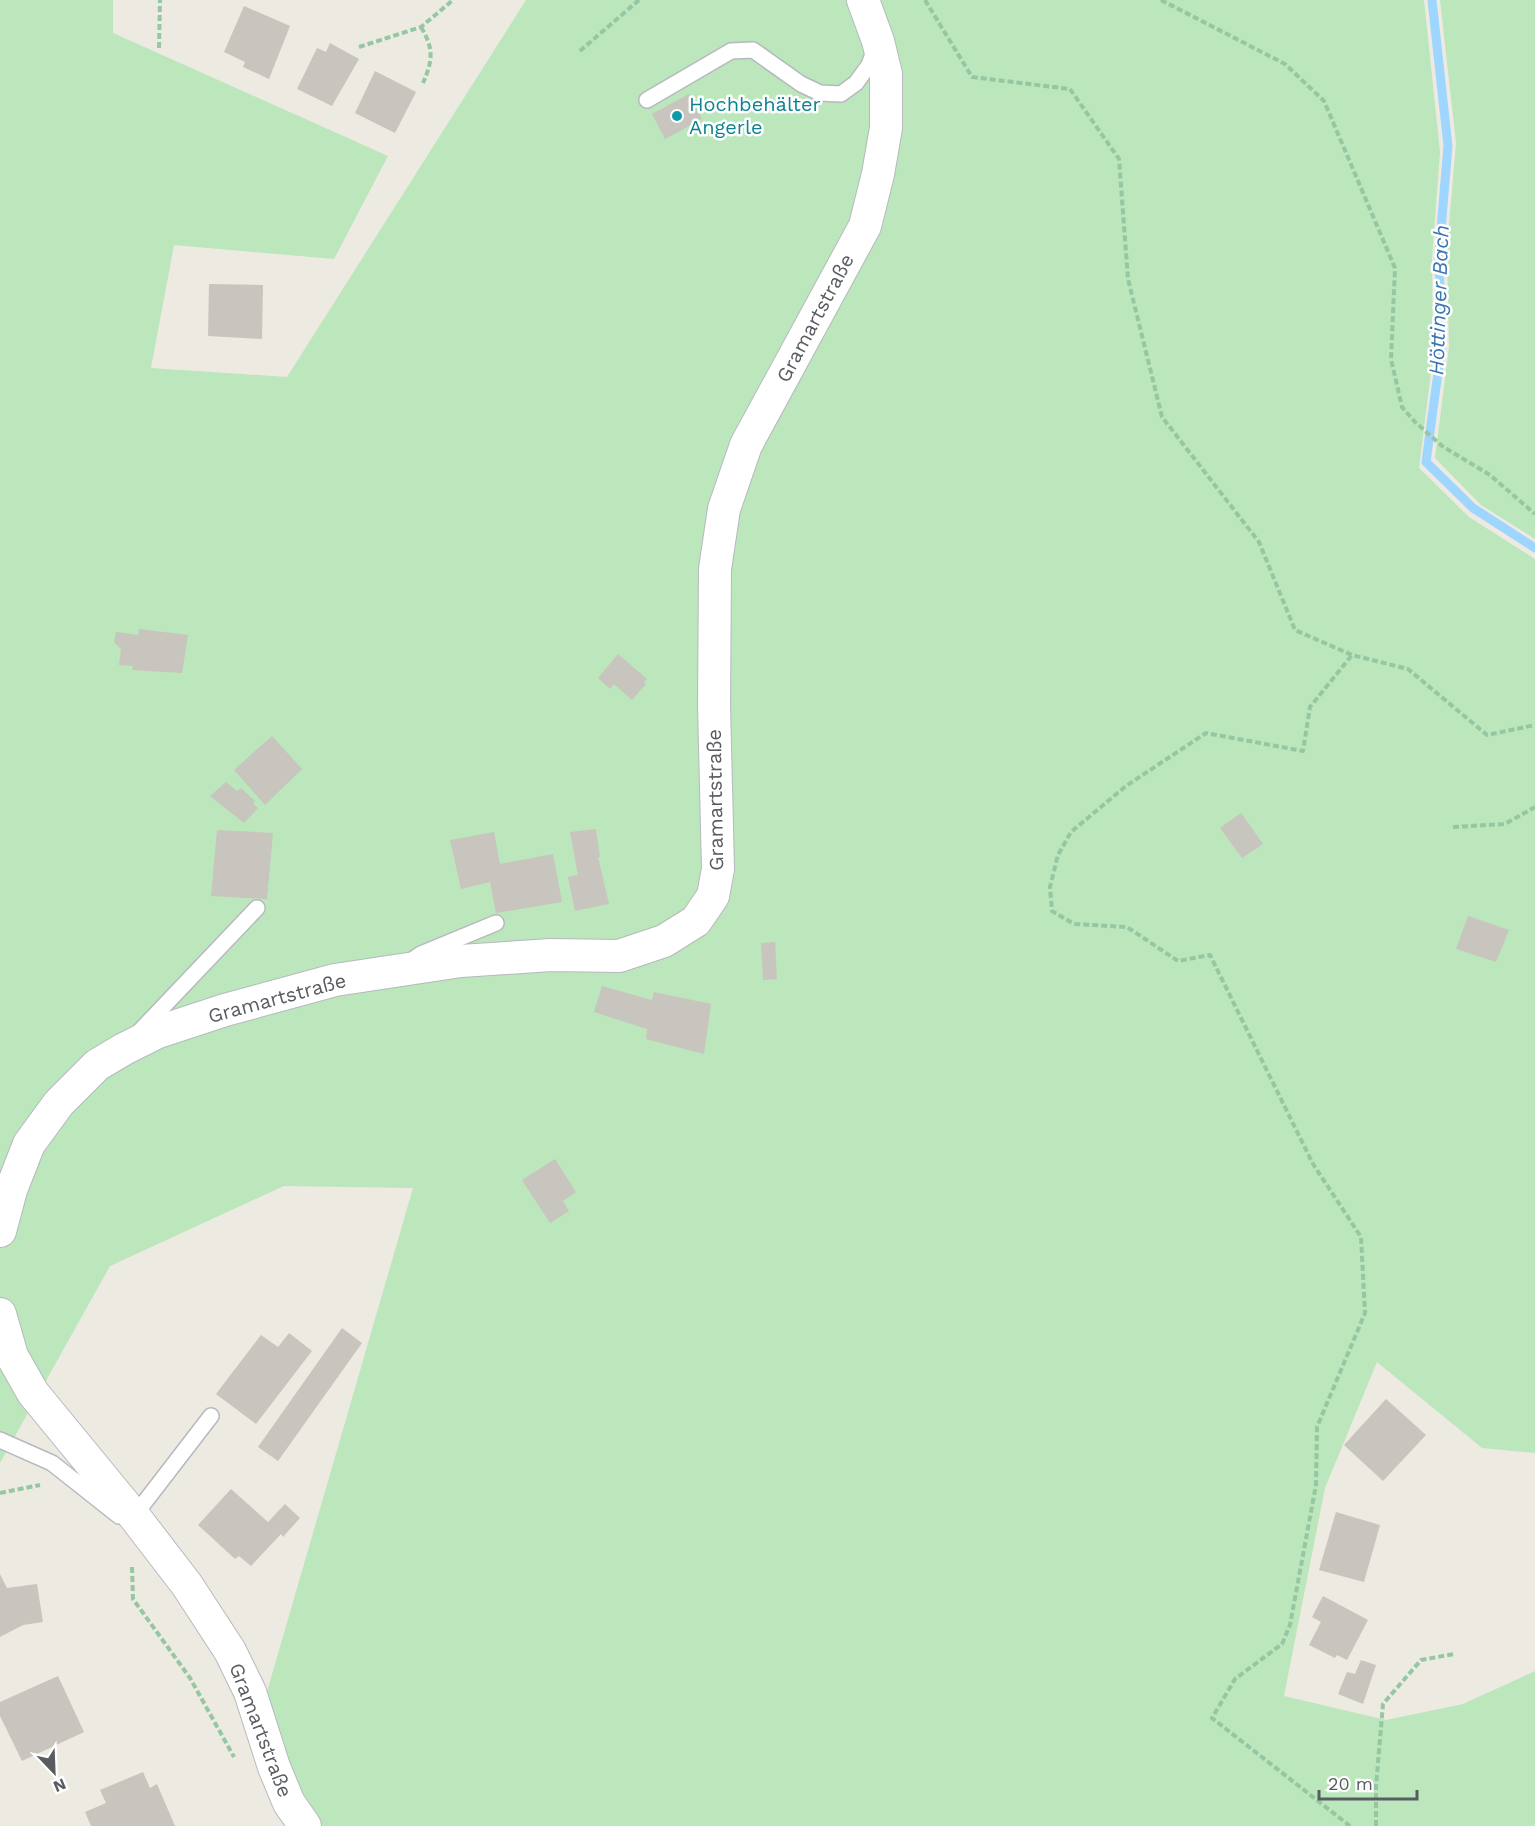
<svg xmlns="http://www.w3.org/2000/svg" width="1535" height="1826" viewBox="0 0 1535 1826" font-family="'Work Sans',sans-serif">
<rect width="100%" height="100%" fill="#edeae1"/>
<g fill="#bce6bc">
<path d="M0 0H113V33L388 156 334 259 174 245 151 368 287 377 526 0H1424L1440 152 1432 259 1433 356 1419 468 1469 517 1535 559V1453L1482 1448 1377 1362 1325 1488 1284 1696 1386 1720 1463 1704 1535 1671V1826H320L298 1805 264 1702 413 1188 284 1186 110 1266 0 1463Z"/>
<path d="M1440 0H1535V539L1481 505 1435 458 1449 347 1447 249 1456 143Z"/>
</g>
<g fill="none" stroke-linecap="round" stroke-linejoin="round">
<path stroke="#9fd6ff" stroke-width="9" d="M1432 0 1448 146 1439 253 1441 350 1426 462 1473 508 1535 548"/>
</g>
<g fill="#c8c4be">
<path d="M244 6 290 26 269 79 243 67 245 62 224 52Z"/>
<path d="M330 43 359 59 332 106 297 89 317 48 326 52Z"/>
<path d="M375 71 416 92 395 133 355 113Z"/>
<path d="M689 94 702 119 665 139 652 114Z"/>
<path d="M209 284 263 285 262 339 208 336Z"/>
<path d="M139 629 188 635 182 673 132 670 133 666 119 665 121 649 114 642 116 632 138 635Z"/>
<path d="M618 654 647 679 644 682 646 684 632 700 614 684 610 689 598 678Z"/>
<path d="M272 736 302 769 265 805 234 770Z"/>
<path d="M226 782 237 791 241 788 255 801 253 804 258 808 244 823 210 796Z"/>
<path d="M1241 813 1263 844 1242 858 1220 828Z"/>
<path d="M596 829 600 857H598L609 904 575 911 568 877 578 875 570 832Z"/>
<path d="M217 830 273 833 267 899 211 896Z"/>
<path d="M494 832 500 864 553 854 562 902 496 913 490 882 461 889 450 840Z"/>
<path d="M1468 916 1509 930 1496 962 1456 949Z"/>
<path d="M775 942 777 979 763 980 761 943Z"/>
<path d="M602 986 652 1000 654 992 711 1004 704 1054 646 1039 647 1029 594 1012Z"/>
<path d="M555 1159 576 1192 563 1201 569 1211 550 1223 522 1180Z"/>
<path d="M342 1328 362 1343 278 1461 258 1447Z"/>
<path d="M289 1333 312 1351 256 1424 216 1394 261 1335 278 1347Z"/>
<path d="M1386 1399 1426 1435 1383 1481 1344 1445Z"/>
<path d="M231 1489 268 1522 285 1504 300 1518 283 1537 281 1534 251 1566 239 1556 235 1559 198 1525Z"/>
<path d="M1336 1512 1380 1525 1364 1582 1319 1570Z"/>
<path d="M0 1574 7 1588 37 1584 43 1622 23 1625 0 1637Z"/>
<path d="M1323 1596 1368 1620 1347 1660 1337 1655 1335 1658 1309 1645 1321 1622 1312 1617Z"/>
<path d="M1361 1660 1376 1665 1363 1704 1338 1694 1347 1672 1355 1674Z"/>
<path d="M58 1676 84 1732 22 1761 0 1716V1702Z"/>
<path d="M143 1772 150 1788 157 1784 175 1826H91L85 1812 106 1803 100 1790Z"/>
</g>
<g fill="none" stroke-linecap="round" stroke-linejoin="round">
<defs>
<g id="service">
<path d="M647 100 731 51 753 50 801 84 820 93 841 94 856 83 869 65 875 49"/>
<path d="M415 958 421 954 496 923"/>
<path d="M140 1031 257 908"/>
<path d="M0 1440 52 1463 119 1516"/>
<path d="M134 1516 211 1416"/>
</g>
<g id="minor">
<path d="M0 1231 11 1190 29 1144 59 1103 97 1065 124 1049 158 1032 225 1010 335 980 461 961 551 955 619 956 664 941 696 921 713 896 718 869 714 705 715 569 724 509 746 445 865 226 878 174 886 128V74L878 41 863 0"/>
<path d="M0 1314 12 1356 33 1393 134 1516 187 1585 230 1651 250 1692 274 1767 289 1803 305 1826"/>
</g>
</defs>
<use href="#service" stroke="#b6b9be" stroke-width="18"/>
<use href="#minor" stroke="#b6b9be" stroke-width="34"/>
<g stroke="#95c7a2" stroke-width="4" stroke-dasharray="6 3" stroke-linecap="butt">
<path d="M925 0 972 77 1070 89 1119 159 1128 279 1162 417 1259 542 1295 630 1352 655 1408 669 1487 735 1535 725"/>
<path d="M1161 0 1285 64 1324 101 1395 268 1391 359 1402 407 1415 422 1442 446 1490 475 1535 514"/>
<path d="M421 27C434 49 433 60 423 83"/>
<path d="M359 47 421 27 453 0"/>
<path d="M159 48 160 0"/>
<path d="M580 51 639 0"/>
<path d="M1453 827 1505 824 1535 807"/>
<path d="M0 1493 40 1485"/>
<path d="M132 1567 133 1599 190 1678 234 1757"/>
<path d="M1350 1826 1212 1718 1235 1679 1282 1644 1290 1625 1316 1485 1317 1427 1365 1313 1361 1237 1313 1164 1210 955 1178 961 1127 927 1074 924 1052 911 1050 887 1058 855 1071 832 1126 786 1206 733 1303 751 1310 707 1352 655"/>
<path d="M1376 1826V1786L1383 1704 1421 1660 1454 1654"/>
</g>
<use href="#service" stroke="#fff" stroke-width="15"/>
<use href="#minor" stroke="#fff" stroke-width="32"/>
</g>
<circle fill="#0f9aa8" stroke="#fff" stroke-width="2" cx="677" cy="116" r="6"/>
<g text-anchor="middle" stroke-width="5" stroke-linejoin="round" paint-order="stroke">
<g font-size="20" fill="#0d838f" stroke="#fff" text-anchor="start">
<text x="689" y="111">Hochbehälter<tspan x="689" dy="23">Angerle</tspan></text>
</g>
<g font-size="20" fill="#595d62" stroke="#fff">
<text transform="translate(815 318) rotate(-62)" y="7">Gramartstraße</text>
<text transform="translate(715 800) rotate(-91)" y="7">Gramartstraße</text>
<text transform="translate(277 998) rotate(-15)" y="7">Gramartstraße</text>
<text transform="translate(261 1730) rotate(69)" y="7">Gramartstraße</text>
</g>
<g font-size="21" font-style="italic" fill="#3a76b3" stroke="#fff">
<text transform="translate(1439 300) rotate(-88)" y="7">Höttinger Bach</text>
</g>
</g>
<g transform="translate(54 1772) rotate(157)" stroke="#ffffff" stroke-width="4.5" paint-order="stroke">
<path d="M0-4.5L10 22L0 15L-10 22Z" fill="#595d62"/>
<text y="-9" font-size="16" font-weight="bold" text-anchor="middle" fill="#595d62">N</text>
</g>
<path d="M1319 1790v9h98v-9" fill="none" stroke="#595d62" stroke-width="3"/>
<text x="1328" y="1790" font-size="18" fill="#595d62" stroke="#ffffff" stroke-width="4.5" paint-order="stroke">20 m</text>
</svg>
